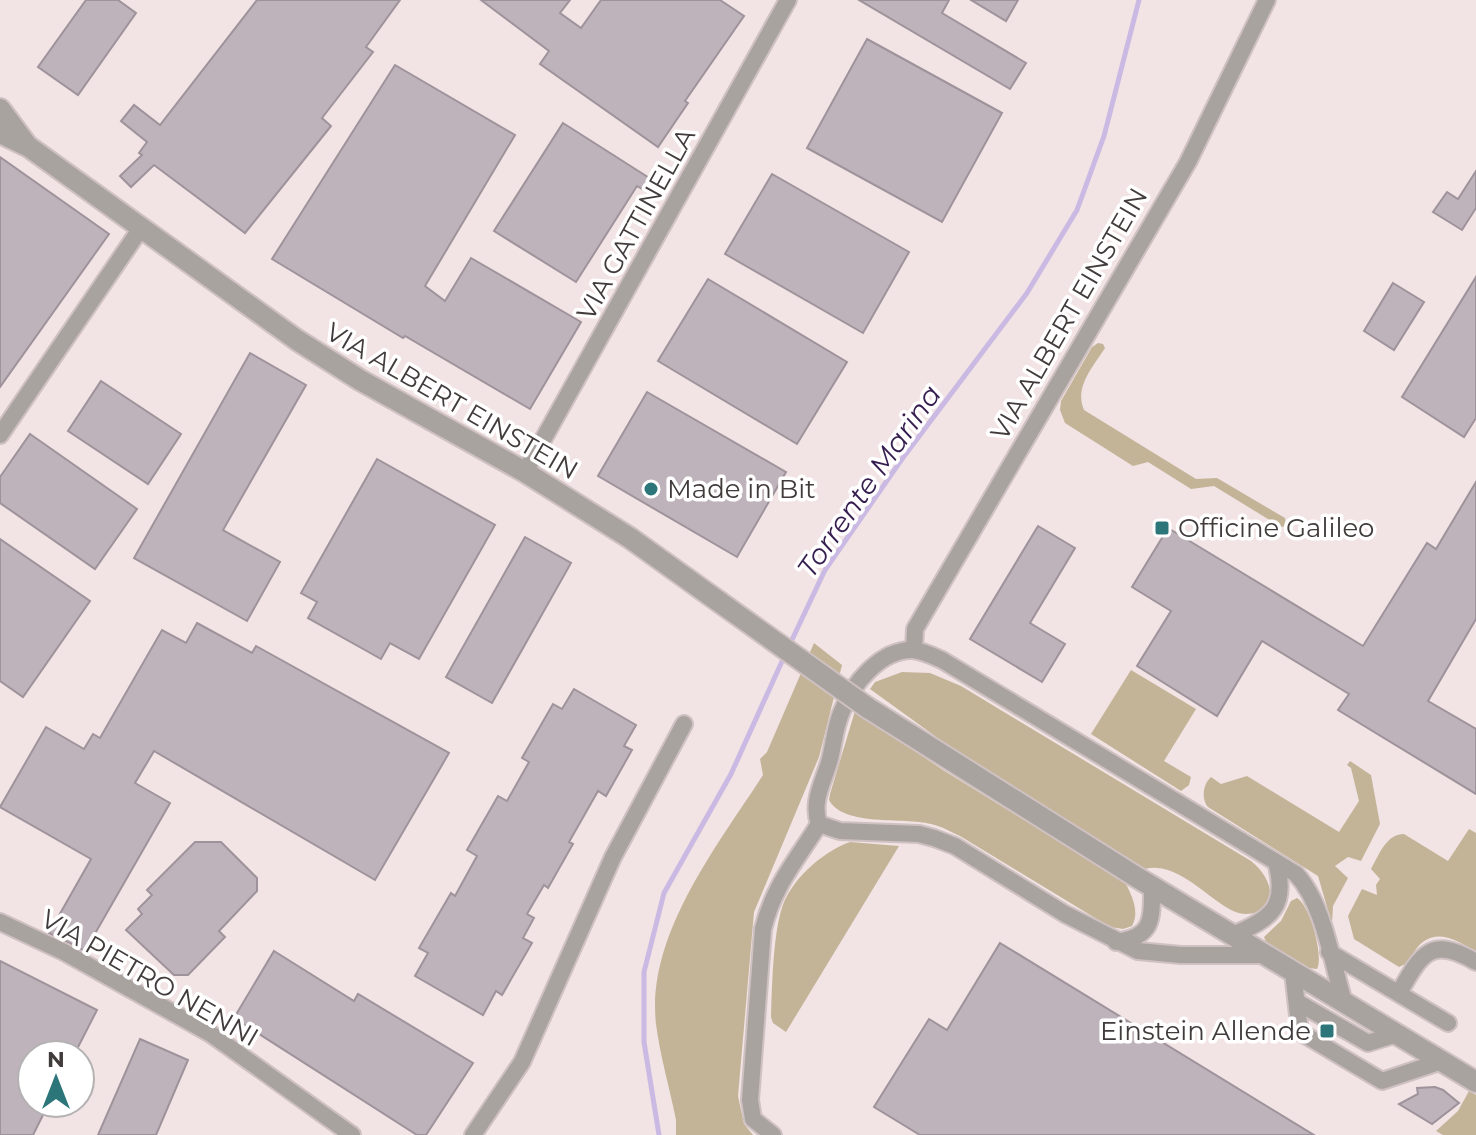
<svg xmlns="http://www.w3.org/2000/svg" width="1476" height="1135" viewBox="0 0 1476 1135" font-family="Montserrat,sans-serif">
<rect width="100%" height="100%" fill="#f2e3e4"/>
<g fill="#c3b498">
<path d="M1098 343 1103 344 1105 348C1093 367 1074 387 1084 410L1196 479 1217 478 1285 518 1286 526 1281 527 1214 486 1191 489 1148 462 1133 466 1065 423 1060 410 1061 401 1092 347Z"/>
<path d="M814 643 842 665 819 757 754 912 738 1096 744 1124 753 1135H676V1120C670 1089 660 1056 656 1024 646 935 718 845 763 775L760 759 767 752Z"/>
<path d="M1131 670 1196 709 1164 761 1191 777 1189 785 1181 791 1091 734Z"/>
<path d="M902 672 930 673 961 686 1251 861C1272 877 1283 912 1246 914 1219 915 1183 859 1145 869L975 765 870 689 875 682Z"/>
<path d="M855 711 943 770 1125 882C1132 896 1140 912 1132 926L1123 929 1110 927 960 836C951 832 941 826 931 824 903 817 844 827 829 800L830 794Z"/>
<path d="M1350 761 1371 775 1380 824 1361 861 1348 857 1335 866 1348 878 1333 906 1332 924 1318 876 1208 807C1201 799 1203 784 1211 777L1221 784 1247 776 1339 832 1359 801 1351 768 1347 765Z"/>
<path d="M1469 829 1476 833V952C1454 938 1430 925 1413 954 1408 961 1407 964 1399 967L1354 939 1348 916 1362 889 1377 895 1376 885 1380 879 1371 869C1379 855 1386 834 1404 834L1448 861Z"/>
<path d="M850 842 899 846 786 1032 773 1023 771 1017C772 987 773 939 781 911 789 881 822 852 850 842Z"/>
<path d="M1297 898C1310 905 1324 957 1317 969L1309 968 1266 942 1264 937 1281 921 1291 901Z"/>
<path d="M1469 1091 1476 1095V1135H1443L1436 1131 1458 1111Z"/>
</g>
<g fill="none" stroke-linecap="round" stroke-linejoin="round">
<g stroke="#cabae3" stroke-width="5">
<path d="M790 644 825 570 902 459 1027 293 1077 210 1104 136 1139 0"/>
<path d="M659 1135 644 1042V972L664 893 731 774 784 657"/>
</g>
</g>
<g fill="#bfb3bb" stroke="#9f939b" stroke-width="2">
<path d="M86 0H118L136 13 78 95 38 67Z"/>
<path d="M257 0H400L366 47 373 52 322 118 331 126 245 233 154 165 131 187 120 176 142 155 139 153 147 142 121 121 134 105 160 125Z"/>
<path d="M481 0H570L560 13 581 28 601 0H720L744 16 685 101 688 103 658 147 540 64 549 51Z"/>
<path d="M859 0H949L942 13 1026 63 1010 89Z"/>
<path d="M971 0H1018L1006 21Z"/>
<path d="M867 39 1002 113 942 222 807 148Z"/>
<path d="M395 65 515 135 425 286 445 301 471 258 581 322 530 409 405 336 403 338 272 259Z"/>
<path d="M563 123 654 181 647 192 637 186 576 282 494 231Z"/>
<path d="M0 157 109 234 0 387Z"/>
<path d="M1476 171V208L1462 230 1433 212 1447 192 1458 199Z"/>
<path d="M772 174 909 252 863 333 725 254Z"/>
<path d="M1476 277V418L1464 437 1402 397Z"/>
<path d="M708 279 847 362 797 444 658 361Z"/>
<path d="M1393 283 1424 302 1394 350 1364 331Z"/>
<path d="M250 353 306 385 223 530 280 562 247 621 134 558Z"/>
<path d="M101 381 181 434 148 484 68 431Z"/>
<path d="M647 392 786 472 737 557 598 476Z"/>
<path d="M30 434 137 509 95 569 0 503V477Z"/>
<path d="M377 459 495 525 419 659 390 643 381 659 308 618 317 602 301 593Z"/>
<path d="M1476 482V619L1428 701 1476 729V794L1338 710 1349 694 1262 641 1217 716 1137 666 1171 611 1132 587 1168 528 1363 646 1427 543 1436 549Z"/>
<path d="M1038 526 1075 548 1030 623 1065 644 1042 682 970 639Z"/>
<path d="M525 537 571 563 492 703 446 677Z"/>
<path d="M0 539 90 601 23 697 0 681Z"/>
<path d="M197 623 252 653 256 646 449 753 375 880 154 751 135 783 170 803 85 951 49 933 91 859 0 807 46 727 84 749 93 734 100 738 162 630 186 643Z"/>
<path d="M574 689 636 725 624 746 632 750 606 796 598 791 569 842 573 844 548 888 544 885 527 914 534 918 523 938 532 943 502 995 496 991 483 1015 415 976 428 953 419 948 451 893 455 896 477 856 467 850 498 796 507 801 529 762 522 758 553 704 562 709Z"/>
<path d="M195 842H221L257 878V891L219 931 225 937 188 975H174L126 930 142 914 138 909 152 895 147 890Z"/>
<path d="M1000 943 1314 1135H920L874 1107 929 1019 947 1030Z"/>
<path d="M274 951 354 1001 358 994 473 1063 426 1135H417L234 1018Z"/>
<path d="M0 961 97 1010 74 1055H32V1103H49L33 1135H0Z"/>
<path d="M140 1039 188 1060 156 1135H98Z"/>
<path d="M1435 1087 1443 1090 1459 1103 1432 1124 1399 1104 1418 1094 1417 1088Z"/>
</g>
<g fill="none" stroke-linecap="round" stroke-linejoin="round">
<defs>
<g id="minor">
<path d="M0 435 141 228"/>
<path d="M525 472 788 0"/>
<path d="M914 650 915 629 1188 162 1267 0"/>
<path d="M0 922 64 952 211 1034 352 1135"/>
<path d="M1232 935C1272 919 1288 906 1276 862"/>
<path d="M1116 942C1153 937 1152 920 1152 887"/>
<path d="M1329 952 1448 1023"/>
<path d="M1265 955H1181L1138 951 1065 914 955 846 934 838 919 834 840 831 819 824C811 801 824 781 830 759 834 743 835 726 842 711 852 684 881 649 913 650 923 651 933 656 942 660L1296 874C1324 904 1332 963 1344 1002"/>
<path d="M1293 972 1300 1032 1382 1081 1442 1061"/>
<path d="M1399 993C1421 954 1431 935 1476 962"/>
<path d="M1297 1002 1368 1043 1397 1034"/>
<path d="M473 1135 522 1062 613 857 684 724"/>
<path d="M773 1135 753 1119 750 1100 763 929C774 885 796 861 819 824"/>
</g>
<g id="tertiary">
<path d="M0 109 26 144"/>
<path d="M0 133 29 147 297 340 360 380 525 472 630 538 718 601"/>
<path d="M868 708 1138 878 1476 1082"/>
</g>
</defs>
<use href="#minor" stroke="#cfc1c2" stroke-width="20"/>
<use href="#tertiary" stroke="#cfc1c2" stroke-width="24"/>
<use href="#minor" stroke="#a9a3a0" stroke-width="16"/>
<use href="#tertiary" stroke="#a9a3a0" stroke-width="20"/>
<defs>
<path id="tertiary-bridge" d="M718 601 868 708"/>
</defs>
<use href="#tertiary-bridge" stroke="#cfc1c2" stroke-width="24" stroke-linecap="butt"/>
<use href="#tertiary-bridge" stroke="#a9a3a0" stroke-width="20"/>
</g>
<g fill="#2c7679" stroke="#fff" stroke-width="3">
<circle cx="651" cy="489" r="8"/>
<rect x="1154" y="520" width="16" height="16" rx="4"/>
<rect x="1319" y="1023" width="16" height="16" rx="4"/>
</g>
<g text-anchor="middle" stroke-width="7" stroke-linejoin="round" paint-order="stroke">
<g font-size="26" fill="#413b3b" stroke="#fff">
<text transform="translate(636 224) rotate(-61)" y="9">VIA GATTINELLA</text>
<text transform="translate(1069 314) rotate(-60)" y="9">VIA ALBERT EINSTEIN</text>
<text transform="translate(452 401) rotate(30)" y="9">VIA ALBERT EINSTEIN</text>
<text transform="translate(150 978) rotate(30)" y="9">VIA PIETRO NENNI</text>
</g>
<g font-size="26" fill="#413b3b" stroke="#fff" text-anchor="start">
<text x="667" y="498">Made in Bit</text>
<text x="1178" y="537">Officine Galileo</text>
<text x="1311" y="1040" text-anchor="end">Einstein Allende</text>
</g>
<g font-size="28" font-style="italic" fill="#351e4f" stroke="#fff">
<text transform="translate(869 481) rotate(-55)" y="10">Torrente Marina</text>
</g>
</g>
<g transform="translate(56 1079)"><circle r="38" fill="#ffffff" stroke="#b3b1b1" stroke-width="2"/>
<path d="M0-6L14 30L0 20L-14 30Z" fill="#2c7679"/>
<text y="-12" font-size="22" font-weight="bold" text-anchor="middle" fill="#413b3b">N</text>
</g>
</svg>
